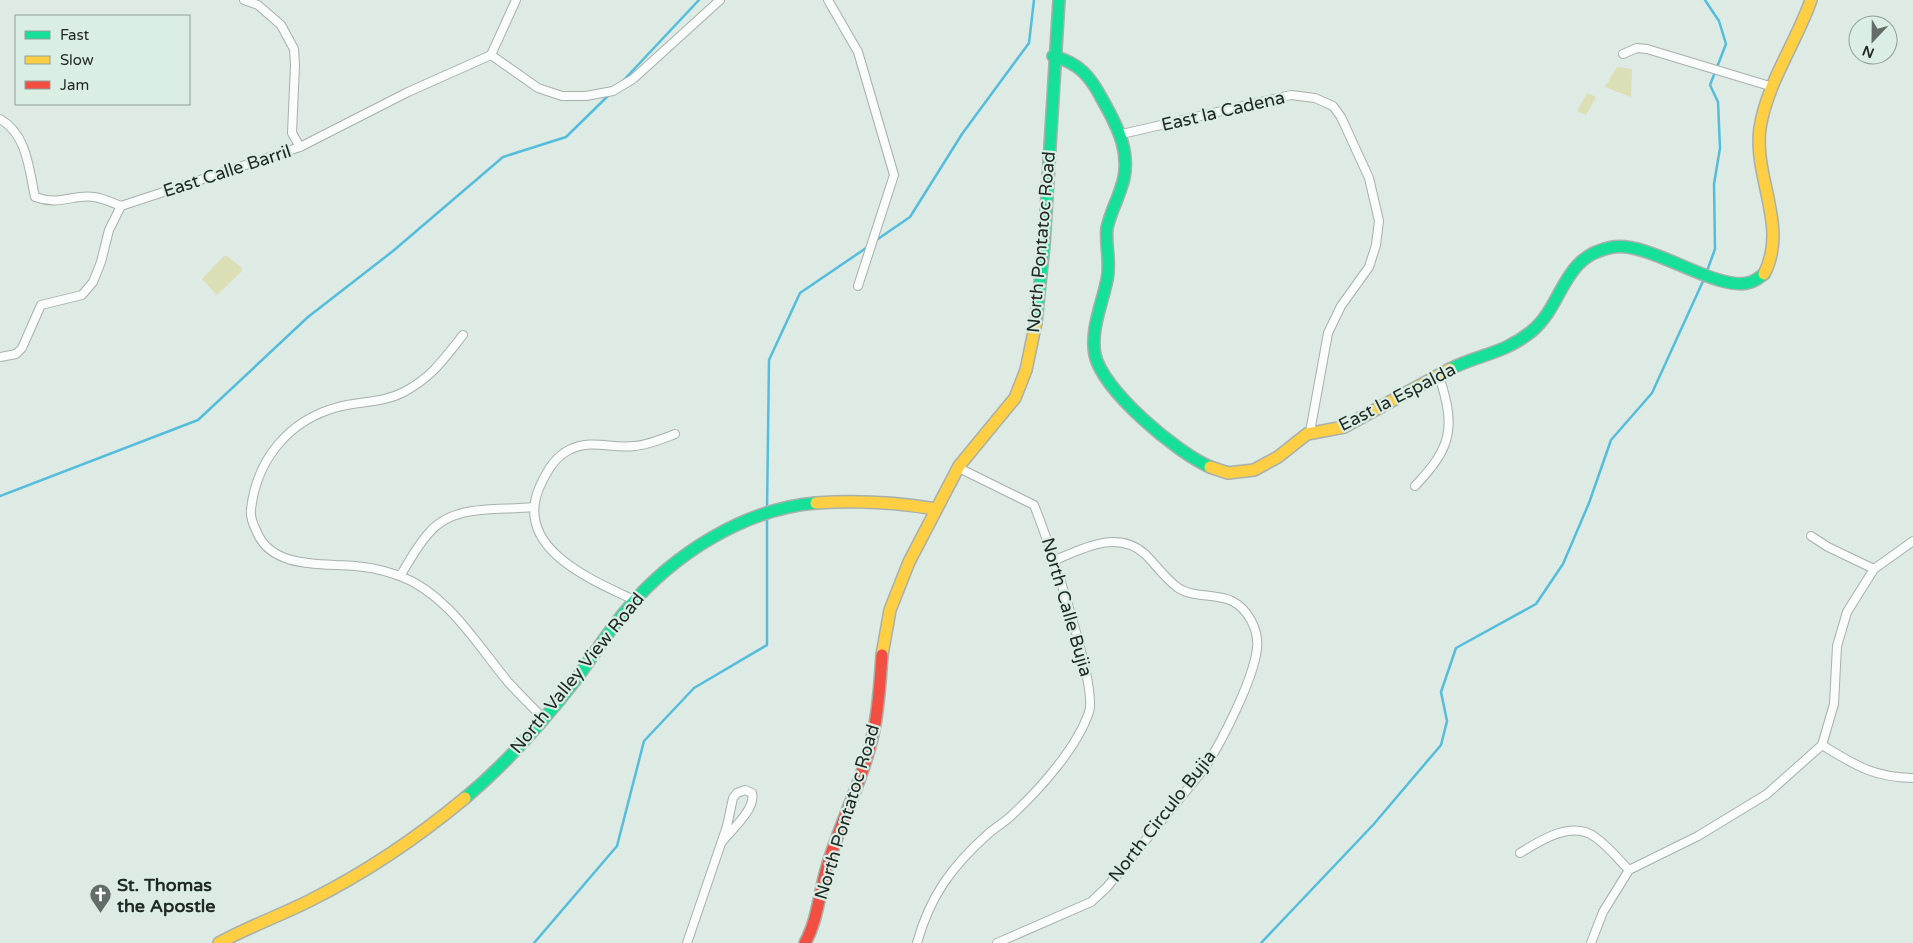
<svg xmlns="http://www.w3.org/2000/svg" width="1913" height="943" viewBox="0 0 1913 943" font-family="'Varela Round',sans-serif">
<rect width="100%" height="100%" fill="#deeae4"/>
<g fill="#dcdeb5">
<path d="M1617 67 1632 69 1631 97 1605 87Z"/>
<path d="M1587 93 1596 97 1586 115 1577 111Z"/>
<path d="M224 256H227L242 268 241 272 217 295 202 279Z"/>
</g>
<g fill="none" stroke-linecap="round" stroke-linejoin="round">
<g stroke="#54bddc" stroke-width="2.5">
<path d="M1705 0 1719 21 1726 44 1710 85 1718 102 1720 148 1714 184 1715 249 1707 271"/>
<path d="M621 83 699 0"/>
<path d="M875 241 910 217 962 134 1029 43 1034 0"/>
<path d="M0 496 198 420 308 317 393 251 503 157 566 137 610 94"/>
<path d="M767 510 769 360 800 293 869 246"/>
<path d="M534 943 617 846 644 741 694 688 767 645V518"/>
<path d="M1261 943 1373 825 1441 745 1447 721 1441 692 1456 648 1536 604 1563 564 1589 503 1611 440 1652 393 1704 279"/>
</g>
<defs>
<g id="street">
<path d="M244 0 258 5 281 25 294 49 295 65 292 133 300 147"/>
<path d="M516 0 491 55 538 88 562 96H586L613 91 633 79 720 0"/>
<path d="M828 0 858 52 894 175 858 286"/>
<path d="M1623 54 1637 48 1647 49 1773 87"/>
<path d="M0 119C27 134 29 169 35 197 60 206 73 194 94 197 103 198 113 203 121 206L300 147 408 92 491 55"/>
<path d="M1122 134 1291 95 1315 98 1333 106 1341 117 1369 178 1379 221 1376 245 1369 267 1341 306 1328 333 1310 432"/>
<path d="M463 335C443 360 433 376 404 392 383 403 360 401 338 407 289 420 257 459 251 509 250 516 253 524 256 530 268 563 307 564 336 565 356 565 381 569 400 576 448 594 477 645 509 683 520 695 532 707 543 718"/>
<path d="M0 357 16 354 22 348 41 305 82 295 93 282 101 262 109 230 121 206"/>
<path d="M1415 486C1452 447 1456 428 1439 376"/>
<path d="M1811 536 1828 547 1874 569"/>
<path d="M400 576C409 562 417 546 428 534 453 503 498 511 533 507"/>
<path d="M634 600C592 580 512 548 540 486 547 471 555 456 571 449 592 439 612 449 634 446 648 445 662 439 675 434"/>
<path d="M1822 745C1855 765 1872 777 1913 778"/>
<path d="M1520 853C1541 840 1572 820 1595 837 1608 846 1618 859 1629 870"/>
<path d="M687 943 727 826 733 798 737 793 745 790 752 793C756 809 732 829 722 842"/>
<path d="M917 943C930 896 952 866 988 834 996 827 1005 822 1012 815 1039 790 1077 748 1089 712 1098 685 1047 538 1034 505L959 468"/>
<path d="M997 943 1091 902 1107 887 1204 769C1221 743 1254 679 1257 648 1259 630 1248 609 1232 601 1216 593 1191 598 1177 587 1165 578 1156 565 1145 554 1117 529 1082 549 1053 561"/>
<path d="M1591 943 1603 912 1629 870 1698 836 1767 794 1822 745 1834 704 1837 646 1847 612 1874 569 1913 541"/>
</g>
<g id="fast">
<path d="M1053 56C1079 63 1090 76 1102 99 1118 127 1133 156 1121 188 1117 201 1110 214 1107 228 1105 245 1111 262 1107 280 1102 304 1090 331 1095 355 1103 391 1176 452 1210 467"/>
<path d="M1036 322 1044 245 1059 0"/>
<path d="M1450 369C1480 354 1504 354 1532 331 1565 303 1561 256 1613 247 1651 241 1719 294 1751 282 1755 281 1760 277 1764 274"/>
<path d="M465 798C506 764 541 724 574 682 592 658 608 631 628 608 674 554 744 509 816 503"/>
</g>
<g id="slow">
<path d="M1764 274C1789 227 1753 177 1760 128 1767 83 1796 43 1811 0"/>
<path d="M1210 467 1228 473 1254 470 1278 457 1307 434 1344 427 1450 369"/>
<path d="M816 503C858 500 895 502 936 509"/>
<path d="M882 655 890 610 909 562 959 466 1015 398 1026 370 1036 322"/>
<path d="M219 943C248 927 279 916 309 901 365 873 417 838 465 798"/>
</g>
<path id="jam" d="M805 943C818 919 819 893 827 867 840 822 863 780 873 734 879 708 880 681 882 655"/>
</defs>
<use href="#street" stroke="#a7b0ac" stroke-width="10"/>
<use href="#fast" stroke="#a7b0ac" stroke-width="14"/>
<use href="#slow" stroke="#a7b0ac" stroke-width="14"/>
<use href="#jam" stroke="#a7b0ac" stroke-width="14"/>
<use href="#street" stroke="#fafcfb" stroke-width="8"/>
<use href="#fast" stroke="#16e098" stroke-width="11"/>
<use href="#slow" stroke="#ffcf43" stroke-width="11"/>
<use href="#jam" stroke="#f24e42" stroke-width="11"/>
</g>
<defs>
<symbol id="church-pin" viewBox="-11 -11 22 30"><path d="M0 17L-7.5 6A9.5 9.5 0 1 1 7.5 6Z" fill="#636c68" stroke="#daeee4"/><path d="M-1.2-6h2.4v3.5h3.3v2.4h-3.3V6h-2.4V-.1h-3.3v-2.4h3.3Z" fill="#fff"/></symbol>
</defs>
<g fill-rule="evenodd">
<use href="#church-pin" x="88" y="882" width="25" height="34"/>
</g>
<g text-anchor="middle" stroke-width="4.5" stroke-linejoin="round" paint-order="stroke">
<g font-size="18" fill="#212825" stroke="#daeee4">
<text transform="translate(1223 111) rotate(-13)" y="6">East la Cadena</text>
<text transform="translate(227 171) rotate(-18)" y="6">East Calle Barril</text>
<text transform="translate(1041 242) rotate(-85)" y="6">North Pontatoc Road</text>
<text transform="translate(1397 397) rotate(-27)" y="6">East la Espalda</text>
<text transform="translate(1067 607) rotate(74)" y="6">North Calle Bujia</text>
<text transform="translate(577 673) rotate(-51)" y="6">North Valley View Road</text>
<text transform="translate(847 812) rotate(-73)" y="6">North Pontatoc Road</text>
<text transform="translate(1162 816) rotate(-52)" y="6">North Circulo Bujia</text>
</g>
<g font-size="18" font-weight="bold" fill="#212825" stroke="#daeee4" text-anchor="start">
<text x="117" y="891">St. Thomas<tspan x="117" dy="21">the Apostle</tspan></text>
</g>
</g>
<rect x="15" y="15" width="175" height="90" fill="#daeee4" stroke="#909f98"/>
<rect x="25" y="31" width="25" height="8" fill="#16e098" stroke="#909f98"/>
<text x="60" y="40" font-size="15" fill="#212825">Fast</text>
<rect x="25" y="56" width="25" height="8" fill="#ffcf43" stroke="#909f98"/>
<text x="60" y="65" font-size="15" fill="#212825">Slow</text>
<rect x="25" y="81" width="25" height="8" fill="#f24e42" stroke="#909f98"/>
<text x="60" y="90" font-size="15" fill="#212825">Jam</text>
<g transform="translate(1873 40) rotate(202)"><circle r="24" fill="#daeee4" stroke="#909f98"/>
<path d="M0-4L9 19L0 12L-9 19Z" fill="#636c68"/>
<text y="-8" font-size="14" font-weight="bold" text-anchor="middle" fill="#212825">N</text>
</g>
</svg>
